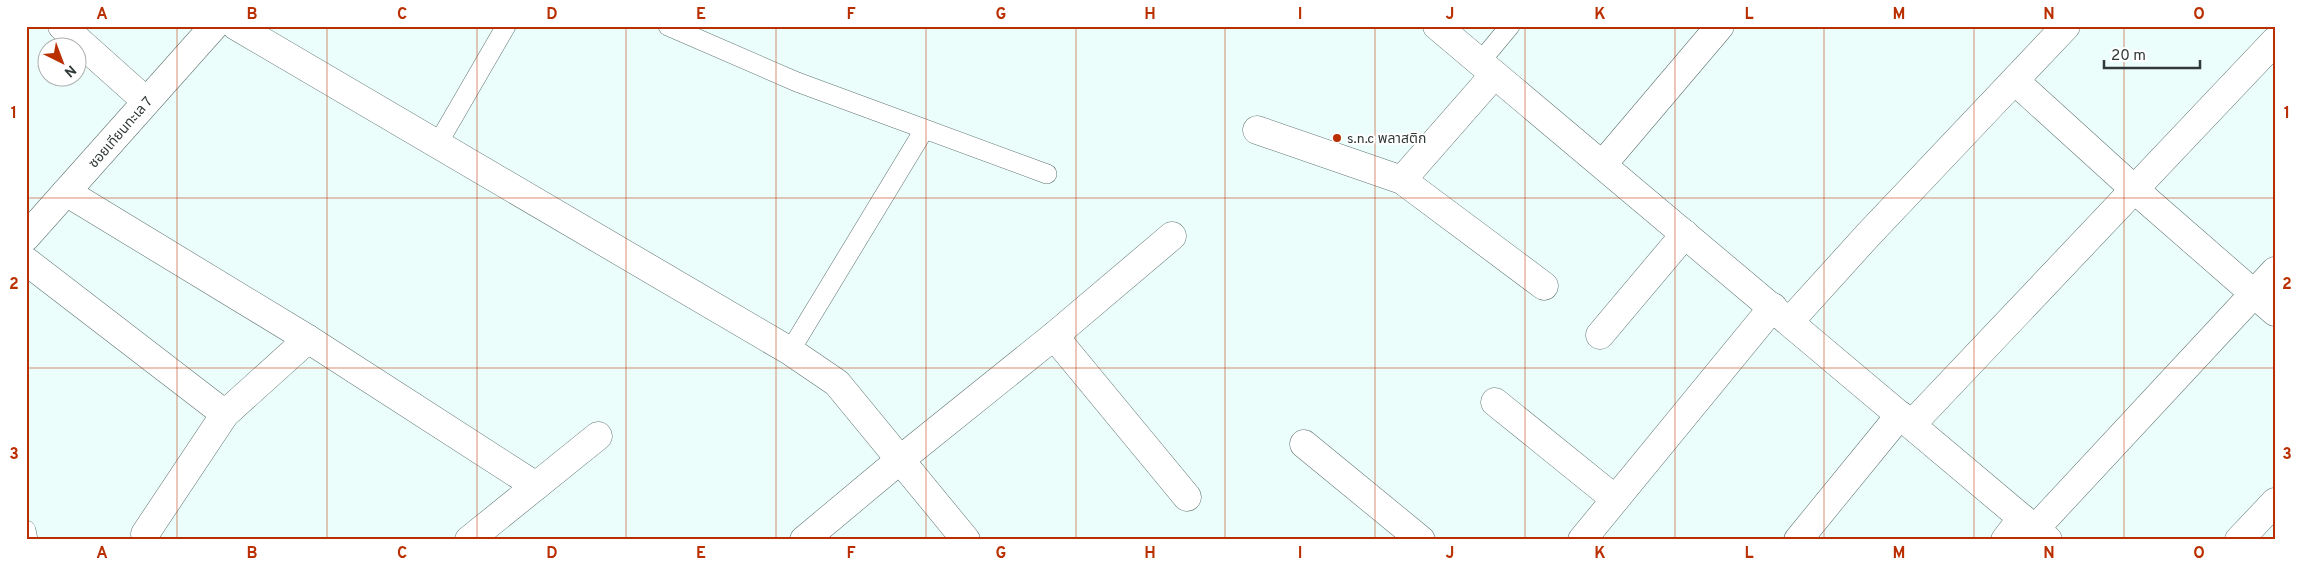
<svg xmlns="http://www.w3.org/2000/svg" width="2301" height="566" viewBox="0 0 2301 566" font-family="Overpass,'Noto Sans Thai',sans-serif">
<rect width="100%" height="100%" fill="#ecfefb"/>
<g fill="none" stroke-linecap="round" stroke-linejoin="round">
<defs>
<g id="service">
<path d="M668 26 797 82 1047 174"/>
<path d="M1480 62 1510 26"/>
<path d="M437 145 506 26"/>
<path d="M790 351 924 130"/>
<path d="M26 530 28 540"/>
</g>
<g id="minor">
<path d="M62 26 146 101"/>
<path d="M236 26 790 351 837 383 966 540"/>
<path d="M1437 26 2048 540"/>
<path d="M2015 81 2134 189 2275 312"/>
<path d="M1257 130 1402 180 1544 286"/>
<path d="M1603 164 1720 26"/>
<path d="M1402 180 1494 75"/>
<path d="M66 192 308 339 536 486"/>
<path d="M26 261 225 414"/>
<path d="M1790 321 1868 235 2066 26"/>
<path d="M1600 335 1685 234"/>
<path d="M1054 336 1187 497"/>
<path d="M1495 402 1615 499"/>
<path d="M1912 424 2275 41"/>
<path d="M1304 444 1421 540"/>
<path d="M2035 529 2275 271"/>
<path d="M145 534 225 414 308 339"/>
<path d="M469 540 598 436"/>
<path d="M804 540 901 459 1054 336 1172 236"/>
<path d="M1582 540 1773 307"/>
<path d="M1798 540 1900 415"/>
<path d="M2005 540 2022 518"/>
<path d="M2239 540 2275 502"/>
</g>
<path id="tertiary" d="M26 237 214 26"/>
</defs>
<use href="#service" stroke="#5f7471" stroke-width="20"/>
<use href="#minor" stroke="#5f7471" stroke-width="29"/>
<use href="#tertiary" stroke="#5f7471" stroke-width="29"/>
<use href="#service" stroke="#fff" stroke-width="19"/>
<use href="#minor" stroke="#fff" stroke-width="28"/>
<use href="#tertiary" stroke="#fff" stroke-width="28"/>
</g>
<path fill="none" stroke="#b92f00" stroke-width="1" stroke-opacity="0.55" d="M177 26V540M327 26V540M477 26V540M626 26V540M776 26V540M926 26V540M1076 26V540M1225 26V540M1375 26V540M1525 26V540M1675 26V540M1824 26V540M1974 26V540M2124 26V540M26 198H2275M26 368H2275"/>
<circle fill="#b92f00" stroke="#fff" stroke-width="2" cx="1337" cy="138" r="5"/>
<g text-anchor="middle" stroke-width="4" stroke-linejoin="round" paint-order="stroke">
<g font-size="14" fill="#313a38" stroke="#fff">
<text transform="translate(120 132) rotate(-49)" y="5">ซอยเทียนทะเล 7</text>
</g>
<g font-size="14" fill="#313a38" stroke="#fff" text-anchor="start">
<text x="1347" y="143">s.n.c พลาสติก</text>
</g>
</g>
<rect width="2301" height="566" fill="none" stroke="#ffffff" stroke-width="55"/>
<g transform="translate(62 62) rotate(138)"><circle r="24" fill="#ffffff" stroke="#adb0af"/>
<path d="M0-4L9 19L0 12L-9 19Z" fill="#b92f00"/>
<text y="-8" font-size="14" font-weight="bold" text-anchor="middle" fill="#313a38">N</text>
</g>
<path d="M2104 60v8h96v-8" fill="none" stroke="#313a38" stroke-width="2.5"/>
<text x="2111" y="60" font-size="15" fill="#313a38" stroke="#ffffff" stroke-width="4" paint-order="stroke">20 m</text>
<rect x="28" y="28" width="2246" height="510" fill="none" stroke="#b92f00" stroke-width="2"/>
<g font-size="16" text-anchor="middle" font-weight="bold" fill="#b92f00">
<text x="102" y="19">A</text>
<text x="252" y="19">B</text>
<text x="402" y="19">C</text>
<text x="552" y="19">D</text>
<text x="701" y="19">E</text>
<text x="851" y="19">F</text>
<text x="1001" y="19">G</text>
<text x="1150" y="19">H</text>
<text x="1300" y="19">I</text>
<text x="1450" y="19">J</text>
<text x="1600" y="19">K</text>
<text x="1749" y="19">L</text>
<text x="1899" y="19">M</text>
<text x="2049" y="19">N</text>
<text x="2199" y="19">O</text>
<text x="14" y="118">1</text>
<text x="2287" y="118">1</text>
<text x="14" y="289">2</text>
<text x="2287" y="289">2</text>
<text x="14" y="459">3</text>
<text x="2287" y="459">3</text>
<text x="102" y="558">A</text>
<text x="252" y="558">B</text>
<text x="402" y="558">C</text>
<text x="552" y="558">D</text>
<text x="701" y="558">E</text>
<text x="851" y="558">F</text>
<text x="1001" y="558">G</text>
<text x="1150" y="558">H</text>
<text x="1300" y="558">I</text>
<text x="1450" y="558">J</text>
<text x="1600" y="558">K</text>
<text x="1749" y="558">L</text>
<text x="1899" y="558">M</text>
<text x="2049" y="558">N</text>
<text x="2199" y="558">O</text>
</g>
</svg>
